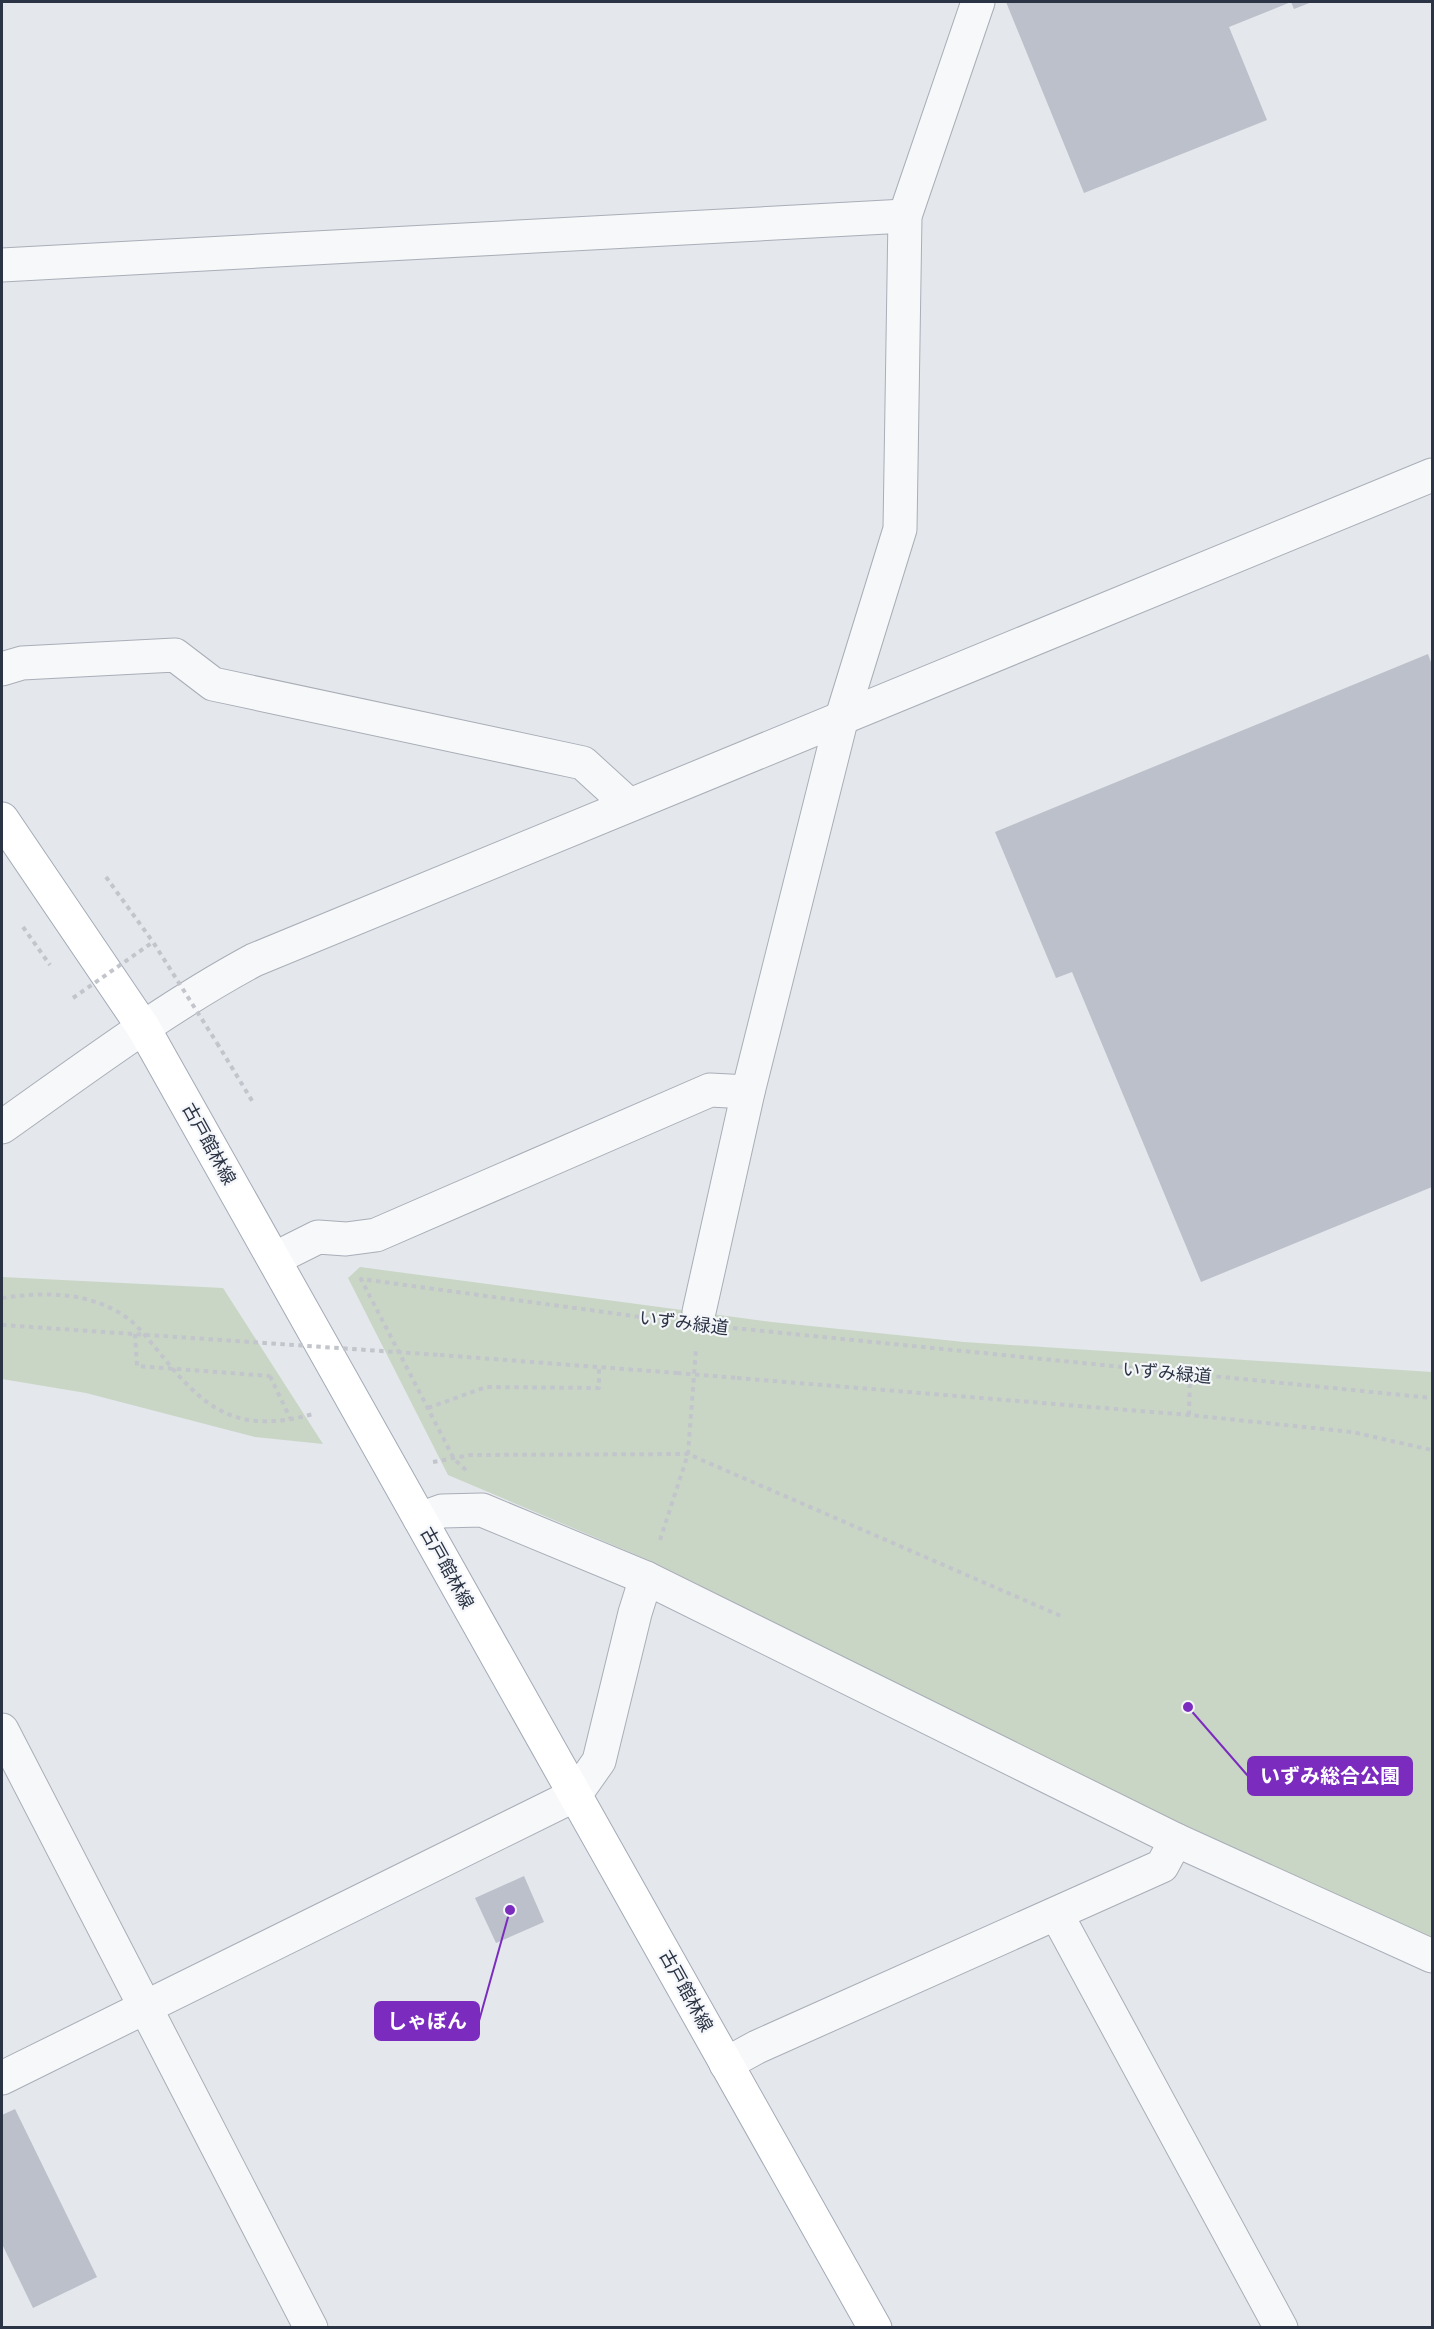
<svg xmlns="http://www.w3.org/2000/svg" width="1434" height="2329" viewBox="0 0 1434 2329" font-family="'Alegreya Sans','Noto Sans JP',sans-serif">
<rect width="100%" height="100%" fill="#e4e7ec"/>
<g fill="#c9d6c5">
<path d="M360 1267 772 1322 964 1342 1432 1372V1940L1233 1852 653 1562 448 1475 348 1278Z"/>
<path d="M2 1277 223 1288 323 1444 255 1437 86 1393 2 1379Z"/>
</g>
<g fill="#bbc0ca">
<path d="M1006 2H1312L1294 9 1291 2 1229 27 1267 120 1084 193Z"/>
<path d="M1428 654 1432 665V1187L1201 1282 1072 972 1056 978 995 832Z"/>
<path d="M524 1876 544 1922 496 1943 475 1898Z"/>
<path d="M15 2109 97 2277 33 2308 2 2244V2115Z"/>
</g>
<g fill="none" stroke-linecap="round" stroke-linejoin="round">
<defs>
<g id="minor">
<path d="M2 265 905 216"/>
<path d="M2 669 22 663 175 655 213 684 583 763 629 805"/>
<path d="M2 1127C84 1069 165 1008 254 960L1432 475"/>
<path d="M274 1259 318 1237 346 1239 376 1235 710 1090 748 1092"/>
<path d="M699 1312 748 1092 842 717 900 529 905 216 978 2"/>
<path d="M420 1519 442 1511 482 1510 646 1578 1176 1840 1432 1956"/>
<path d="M2 1730 311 2328"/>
<path d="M1057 1915 1281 2328"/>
<path d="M726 2064 757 2047 1162 1866 1176 1840"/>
<path d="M2 2078 575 1795 599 1761 635 1613 646 1578"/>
</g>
<path id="major" d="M2 819 143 1027 875 2328"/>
</defs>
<use href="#minor" stroke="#a9aeb7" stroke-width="35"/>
<use href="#major" stroke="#a3abb8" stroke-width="35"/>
<g stroke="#c2c5cb" stroke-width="4" stroke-dasharray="4.5 4.5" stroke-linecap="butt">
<path d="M106 877 153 942"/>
<path d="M23 927 50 965"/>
<path d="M217 1043 254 1104"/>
<path d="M2 1298C44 1292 88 1291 126 1317 139 1326 152 1344 163 1357 207 1412 240 1434 313 1414"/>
<path d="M733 1328 1432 1398"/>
<path d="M440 1355 677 1373"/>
<path d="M270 1376 290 1418"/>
<path d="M737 1378 1189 1415 1352 1432 1432 1450"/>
<path d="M428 1408 486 1387 599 1388V1367"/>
<path d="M1189 1415 1190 1375"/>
<path d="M433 1462 470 1455 688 1454 1061 1616"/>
<path d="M466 1470 454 1459 361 1279 663 1320"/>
<path d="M660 1540 688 1454 696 1349"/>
</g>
<use href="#minor" stroke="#f7f8fa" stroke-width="33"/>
<use href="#major" stroke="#fff" stroke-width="33"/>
<g stroke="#c2c5cb" stroke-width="4" stroke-dasharray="4.5 4.5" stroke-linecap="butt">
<path d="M73 998 153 942 217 1043"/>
<path d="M2 1325 440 1355"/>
<path d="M135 1334 137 1366 270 1376"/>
<path d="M677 1373 737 1378"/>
</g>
</g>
<g text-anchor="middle" stroke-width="4.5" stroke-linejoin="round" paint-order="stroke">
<g font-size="18" fill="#2b3445" stroke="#f4f6f9">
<text transform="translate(209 1144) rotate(61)" y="6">古戸館林線</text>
<text transform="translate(684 1323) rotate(7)" y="6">いずみ緑道</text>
<text transform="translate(1167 1373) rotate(5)" y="6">いずみ緑道</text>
<text transform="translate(447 1568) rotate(61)" y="6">古戸館林線</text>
<text transform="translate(686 1991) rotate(61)" y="6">古戸館林線</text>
</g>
</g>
<path fill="none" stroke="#7b2cbf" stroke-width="2" d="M1188 1707L1248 1776M510 1910L479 2021"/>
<g fill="#7b2cbf" stroke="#f4f6f9" stroke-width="2">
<circle cx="1188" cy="1707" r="6"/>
<circle cx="510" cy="1910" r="6"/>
</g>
<g fill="#7b2cbf" stroke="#7b2cbf" stroke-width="2">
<rect x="1248" y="1757" width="164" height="38" rx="6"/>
<rect x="375" y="2002" width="104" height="38" rx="6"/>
</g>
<g font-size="20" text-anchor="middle" font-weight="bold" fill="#fff">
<text x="1330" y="1783">いずみ総合公園</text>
<text x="427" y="2028">しゃぼん</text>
</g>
<rect width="1434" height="2329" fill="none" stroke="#2b3445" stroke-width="6"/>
</svg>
